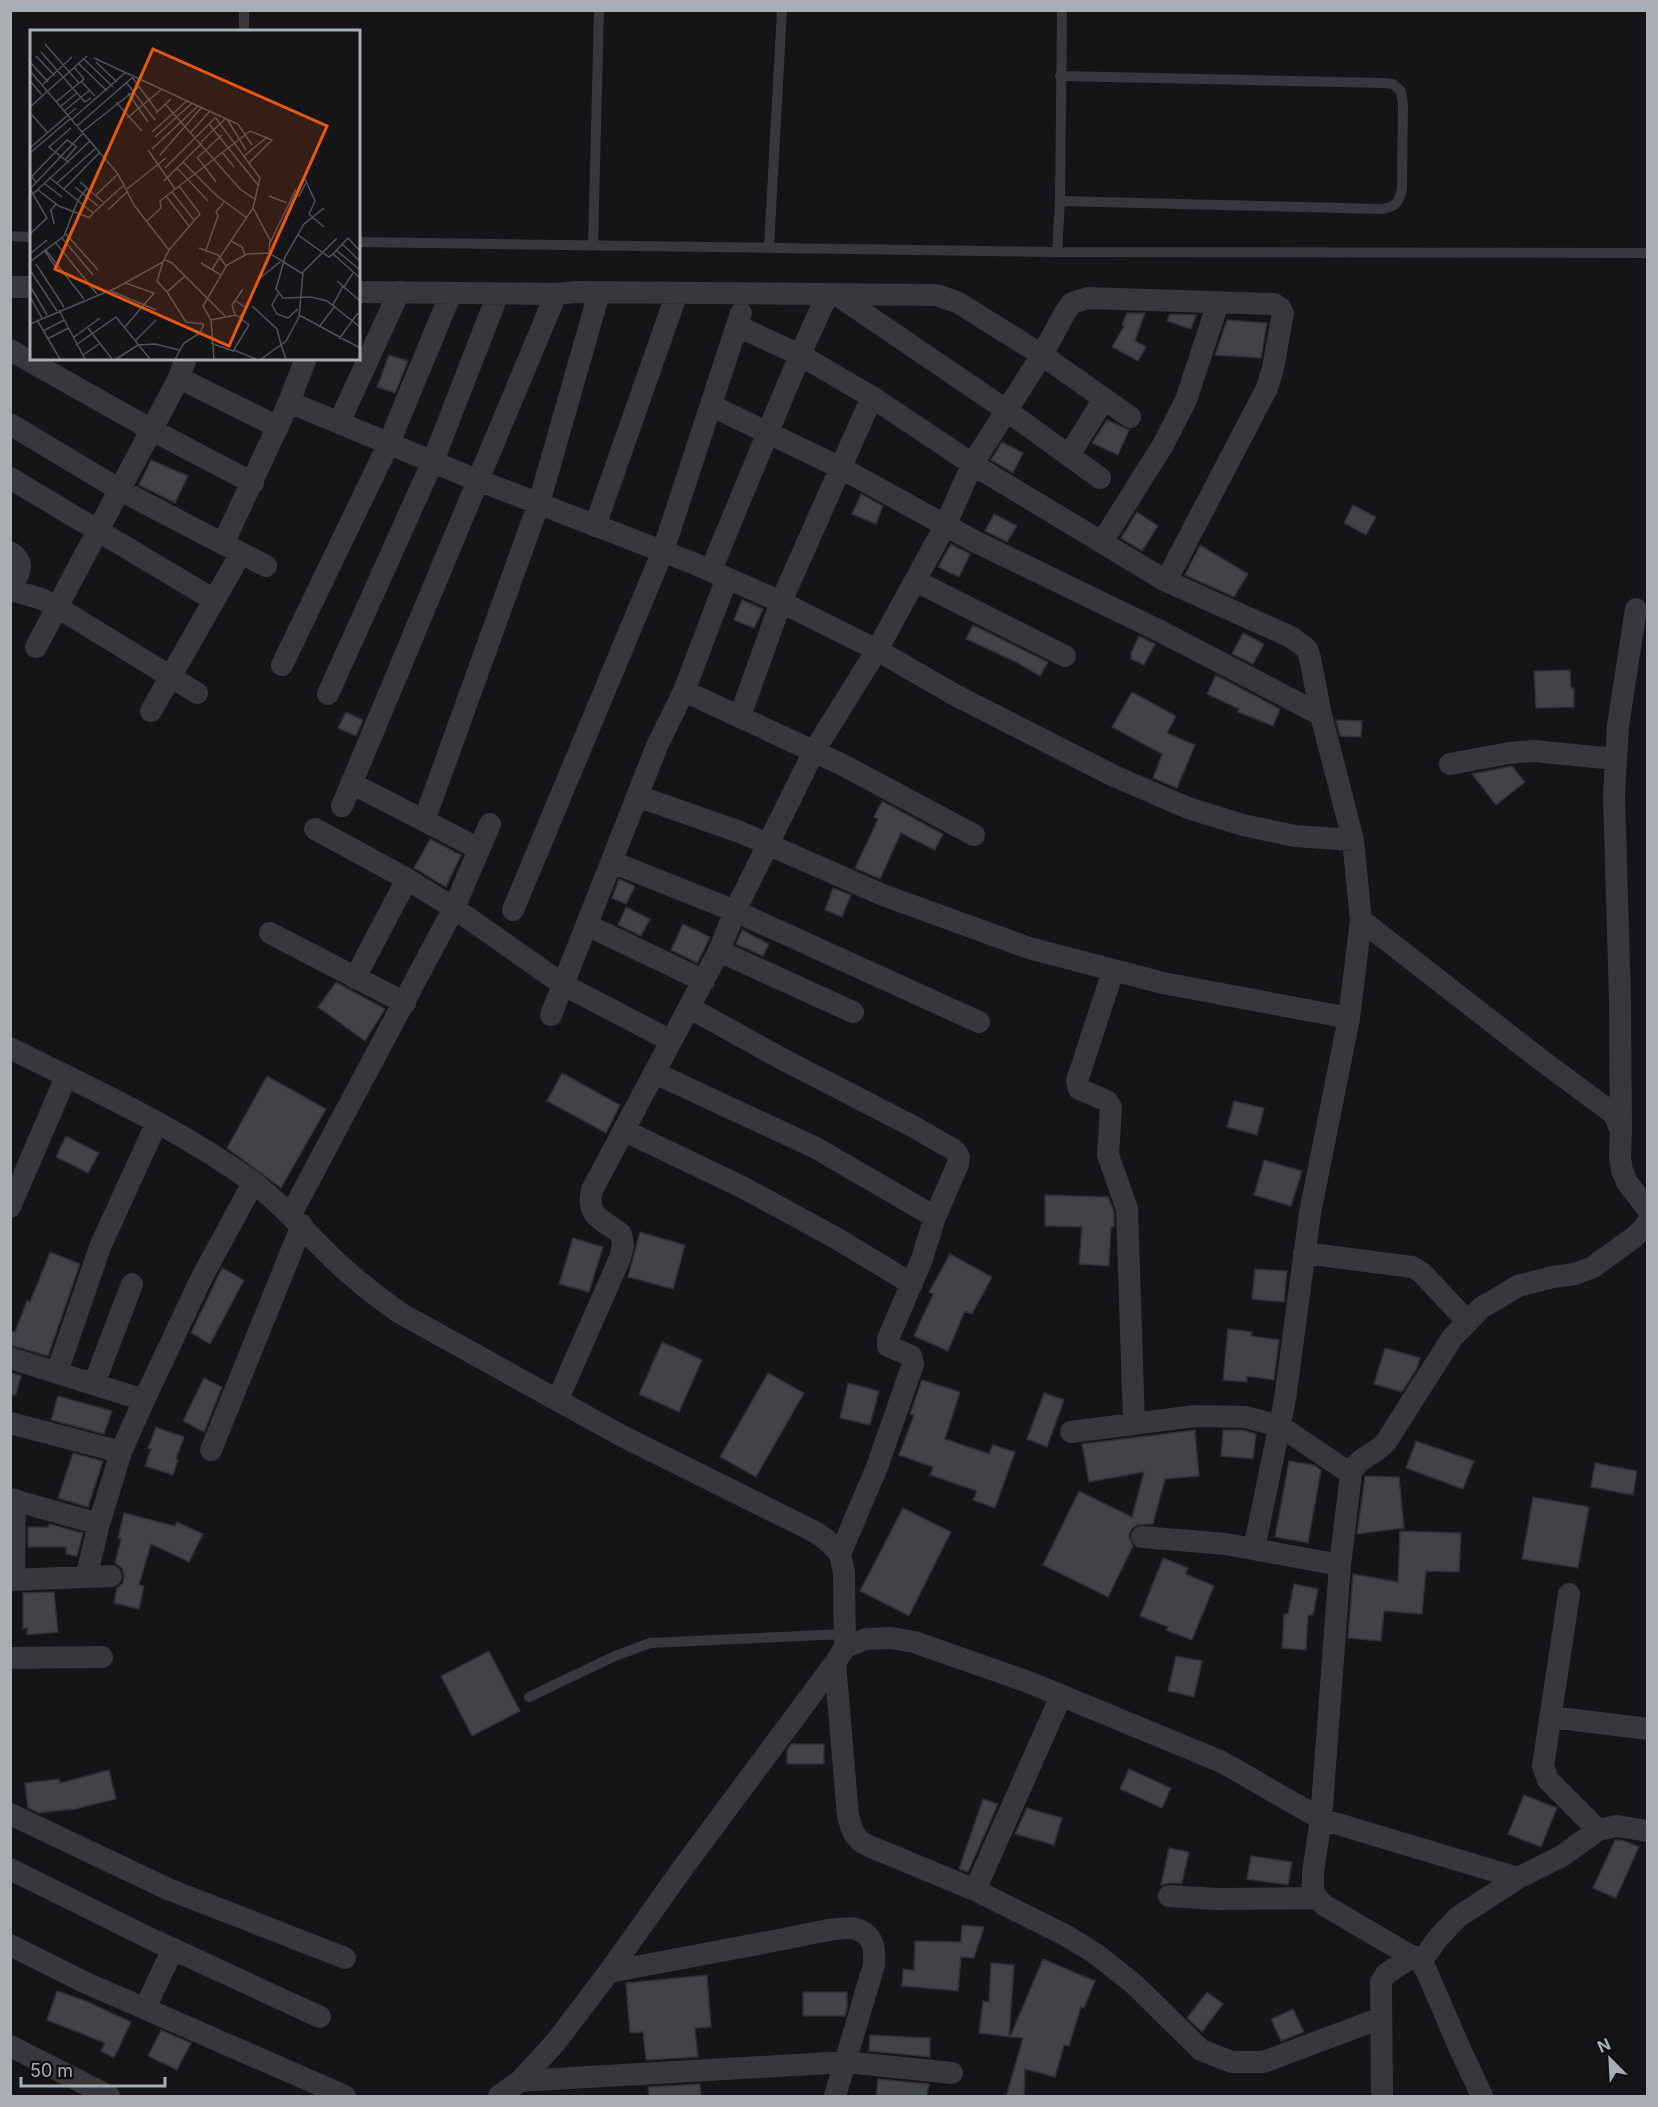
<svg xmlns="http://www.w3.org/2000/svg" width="1658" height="2107" font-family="Inter,sans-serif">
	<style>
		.building { fill: #424347; stroke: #2f2f33; stroke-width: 1.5 }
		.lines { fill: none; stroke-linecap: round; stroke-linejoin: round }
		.service { stroke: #37373c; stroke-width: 10 }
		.minor { stroke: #37373c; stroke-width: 22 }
		.inset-road { fill: none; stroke: #505257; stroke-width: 1.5 }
		.view { fill: #e8590c; fill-opacity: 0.15; stroke: #e8590c; stroke-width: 3 }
		.inset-edge { fill: none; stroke: #a8adb6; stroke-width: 3 }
	</style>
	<rect width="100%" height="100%" fill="#151517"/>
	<!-- building -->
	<path class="building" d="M 1127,313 L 1145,313 L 1135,341 L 1146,347 L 1138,361 L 1112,347 L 1124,326 L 1122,325 Z
		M 1170,314 L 1196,315 L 1191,329 L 1167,321 Z
		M 1227,320 L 1267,323 L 1261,358 L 1215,355 Z
		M 389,355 L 408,361 L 395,393 L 377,387 Z
		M 1107,420 L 1129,430 L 1118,455 L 1092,443 Z
		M 1002,442 L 1023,453 L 1013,473 L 991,460 Z
		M 151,460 L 188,476 L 175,503 L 139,485 Z
		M 861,494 L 883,506 L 876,524 L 852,514 Z
		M 1353,505 L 1376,517 L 1366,535 L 1344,523 Z
		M 1137,512 L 1158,526 L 1142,551 L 1121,538 Z
		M 994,514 L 1017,526 L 1007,542 L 985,531 Z
		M 951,544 L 970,554 L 959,577 L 938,567 Z
		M 1200,545 L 1248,574 L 1234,597 L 1185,575 Z
		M 742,600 L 763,609 L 754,628 L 734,620 Z
		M 973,625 L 1048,662 L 1040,676 L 1016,662 L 966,639 Z
		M 1243,633 L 1264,644 L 1253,664 L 1232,654 Z
		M 1139,636 L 1155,644 L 1144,665 L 1131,659 L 1131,653 Z
		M 1570,670 L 1571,688 L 1574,688 L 1574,707 L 1536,708 L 1534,671 Z
		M 1216,675 L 1280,709 L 1273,726 L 1238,712 L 1239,709 L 1207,694 Z
		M 1132,692 L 1176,716 L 1167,733 L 1195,745 L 1177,788 L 1153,778 L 1162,754 L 1112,727 Z
		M 346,712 L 363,720 L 356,736 L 338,728 Z
		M 1336,720 L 1362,721 L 1361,737 L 1340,736 Z
		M 1512,766 L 1525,782 L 1496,805 L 1472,774 Z
		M 882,801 L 943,834 L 935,850 L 901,833 L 880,879 L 855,868 L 878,819 L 874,817 Z
		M 430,839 L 461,855 L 446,887 L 414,868 Z
		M 619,879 L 635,886 L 626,904 L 612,898 Z
		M 833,888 L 851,895 L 842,917 L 825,910 Z
		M 626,907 L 650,919 L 641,936 L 618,925 Z
		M 683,924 L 710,937 L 697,963 L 671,950 Z
		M 742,930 L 769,944 L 763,956 L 736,944 Z
		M 336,982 L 385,1009 L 365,1041 L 318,1007 Z
		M 562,1073 L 620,1105 L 606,1133 L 547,1101 Z
		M 267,1076 L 326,1109 L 281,1188 L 227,1148 Z
		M 1234,1101 L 1264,1108 L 1257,1135 L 1227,1127 Z
		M 66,1136 L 99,1153 L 88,1173 L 56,1157 Z
		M 1264,1160 L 1302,1171 L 1291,1206 L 1254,1195 Z
		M 1045,1195 L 1108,1197 L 1114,1212 L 1114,1227 L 1111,1227 L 1109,1266 L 1079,1264 L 1082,1227 L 1045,1226 Z
		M 640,1232 L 685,1245 L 673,1289 L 628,1277 Z
		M 573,1238 L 603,1247 L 589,1292 L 559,1284 Z
		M 50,1252 L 80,1264 L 48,1356 L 10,1345 L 10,1331 L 15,1332 L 27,1301 L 30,1302 Z
		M 950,1254 L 992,1277 L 972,1314 L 965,1311 L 948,1351 L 914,1336 L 933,1294 L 929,1292 Z
		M 222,1268 L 244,1280 L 210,1344 L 191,1333 Z
		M 1255,1269 L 1287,1271 L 1284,1302 L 1252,1299 Z
		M 1228,1329 L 1252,1332 L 1251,1336 L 1279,1340 L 1274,1380 L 1247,1376 L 1247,1382 L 1223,1380 Z
		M 662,1342 L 702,1360 L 679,1412 L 639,1394 Z
		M 1385,1348 L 1420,1358 L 1417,1368 L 1402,1392 L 1374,1384 Z
		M 10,1372 L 21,1376 L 16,1395 L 10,1395 Z
		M 768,1373 L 804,1393 L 756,1477 L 720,1457 Z
		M 204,1378 L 222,1387 L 204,1432 L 183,1421 Z
		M 922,1380 L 960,1392 L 945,1439 L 989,1454 L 993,1445 L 1015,1452 L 995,1508 L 973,1500 L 977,1491 L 930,1475 L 933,1467 L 899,1455 L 914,1415 L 910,1414 Z
		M 848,1383 L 879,1391 L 870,1425 L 840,1418 Z
		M 1044,1393 L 1064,1400 L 1047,1447 L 1027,1439 Z
		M 58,1396 L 112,1411 L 104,1434 L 51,1420 Z
		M 156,1427 L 184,1437 L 176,1459 L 178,1460 L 173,1475 L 145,1466 L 151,1449 L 148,1448 Z
		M 1195,1430 L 1199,1476 L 1165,1479 L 1153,1524 L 1137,1525 L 1131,1530 L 1129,1536 L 1133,1546 L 1108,1597 L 1043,1565 L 1079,1491 L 1132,1517 L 1144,1472 L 1089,1482 L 1082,1444 Z
		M 1223,1430 L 1243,1430 L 1256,1434 L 1253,1459 L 1221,1456 Z
		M 1416,1441 L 1474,1461 L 1463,1489 L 1406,1468 Z
		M 73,1453 L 103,1461 L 88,1507 L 58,1498 Z
		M 1289,1461 L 1314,1465 L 1321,1470 L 1308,1543 L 1275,1537 Z
		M 1595,1463 L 1637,1471 L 1633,1495 L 1591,1487 Z
		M 1365,1476 L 1399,1477 L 1404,1528 L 1357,1534 Z
		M 1533,1497 L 1589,1507 L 1578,1568 L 1522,1559 Z
		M 903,1508 L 951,1532 L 909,1616 L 860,1591 Z
		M 124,1513 L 175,1526 L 177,1522 L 203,1534 L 189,1562 L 151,1544 L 139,1585 L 144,1586 L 139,1609 L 114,1603 L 117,1588 L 123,1583 L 124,1576 L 122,1568 L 115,1563 L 121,1539 L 118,1538 Z
		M 49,1524 L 83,1533 L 77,1556 L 66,1554 L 66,1547 L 28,1547 L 28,1527 L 48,1527 Z
		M 1400,1531 L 1461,1533 L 1459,1572 L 1426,1571 L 1422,1614 L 1384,1611 L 1381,1641 L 1348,1638 L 1353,1574 L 1398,1582 Z
		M 1163,1558 L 1188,1568 L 1186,1574 L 1214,1586 L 1192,1640 L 1166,1630 L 1168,1627 L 1140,1616 Z
		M 1294,1584 L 1318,1589 L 1313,1615 L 1308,1615 L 1306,1650 L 1282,1648 L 1284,1614 L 1288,1614 Z
		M 54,1592 L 58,1632 L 27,1635 L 27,1628 L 23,1629 L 23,1593 Z
		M 489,1651 L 520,1711 L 472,1736 L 441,1676 Z
		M 1176,1656 L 1202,1661 L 1194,1697 L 1168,1691 Z
		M 791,1744 L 824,1744 L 824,1764 L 787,1764 L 787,1751 Z
		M 1129,1769 L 1171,1788 L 1162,1808 L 1120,1789 Z
		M 109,1770 L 116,1799 L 71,1810 L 71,1809 L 39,1813 L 28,1808 L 25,1783 L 59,1779 L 60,1783 Z
		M 1524,1795 L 1557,1808 L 1541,1847 L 1508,1834 Z
		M 983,1799 L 998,1804 L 968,1872 L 959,1869 Z
		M 1027,1808 L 1062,1818 L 1054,1845 L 1015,1834 Z
		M 1615,1840 L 1625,1841 L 1639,1847 L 1616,1898 L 1593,1888 Z
		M 1169,1848 L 1189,1852 L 1182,1883 L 1169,1883 L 1161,1885 Z
		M 1251,1856 L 1292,1862 L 1288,1885 L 1247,1879 Z
		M 962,1925 L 984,1927 L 974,1958 L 961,1957 L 958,1991 L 902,1986 L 903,1969 L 914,1970 L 915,1941 L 961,1942 Z
		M 1043,1959 L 1095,1981 L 1084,2008 L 1081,2007 L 1069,2046 L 1064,2045 L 1055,2077 L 1025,2069 L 1024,2097 L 1006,2097 L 1023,2038 L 1010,2037 Z
		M 991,1963 L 1014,1965 L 1009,2037 L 979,2033 L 983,2001 L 989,2002 Z
		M 707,1975 L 711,2027 L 695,2028 L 698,2057 L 646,2060 L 643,2032 L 630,2033 L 626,1983 Z
		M 57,1991 L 86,2001 L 131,2022 L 114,2058 L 101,2051 L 105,2043 L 47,2020 Z
		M 803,1992 L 847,1992 L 847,2008 L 845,2016 L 803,2016 Z
		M 1207,1992 L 1223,2004 L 1202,2032 L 1187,2018 Z
		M 1293,2009 L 1304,2032 L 1281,2041 L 1271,2019 Z
		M 161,2030 L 191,2043 L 177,2070 L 148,2056 Z
		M 870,2035 L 930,2038 L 930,2057 L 869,2051 Z
		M 878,2079 L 929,2084 L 927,2097 L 876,2097 Z
		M 700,2084 L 701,2097 L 649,2097 L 648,2087 Z"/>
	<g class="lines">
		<!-- service -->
		<path class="service" d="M 244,32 L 244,10
			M 1060,201 L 1382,209 C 1396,207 1399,202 1402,189 L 1403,104 L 1401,91 L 1393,84 L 1384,83 L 1060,76
			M 10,236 L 32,237
			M 358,242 L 1057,252 L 1648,253
			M 593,245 L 599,10
			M 769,247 L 782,10
			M 1057,252 L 1060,201 L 1062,10
			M 529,1697 L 615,1656 L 650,1643 L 845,1634"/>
		<!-- minor -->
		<path class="minor" d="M 10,287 L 32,287
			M 358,292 L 556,294
			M 837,295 L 1006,410 L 1100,478
			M 737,326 L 800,355 L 872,397 L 977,467 L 1166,581 L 1291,637 L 1307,649 L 1310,658 L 1321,715 L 1353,840 L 1361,920 L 1349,1018 L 1310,1213 L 1285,1399 L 1254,1549
			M 10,350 L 152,430 L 253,483
			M 179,378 L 278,427
			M 289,402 L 467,476 L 693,563 L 781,602 L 877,650 L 955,695 L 1114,776 L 1188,808 L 1243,825 L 1295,836 L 1353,840
			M 712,406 L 841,468 L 974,541 L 1162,632 L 1321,715
			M 339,423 L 399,292
			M 10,424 L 120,490 L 266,566
			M 1069,455 L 1104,399
			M 10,478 L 214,600
			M 595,526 L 677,293
			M 1102,542 L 1163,445 L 1186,400 L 1218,303
			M 223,544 L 289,402 L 306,358
			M 10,552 C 27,563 19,575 10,588
			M 711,570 L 800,355 L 827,295
			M 916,581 L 1065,656
			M 10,590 L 42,599 L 57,607 L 197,693
			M 36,647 L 179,378 L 186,358
			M 282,665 L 389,443 L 451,293
			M 684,691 L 841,764 L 974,835
			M 328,694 L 433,461 L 498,294
			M 151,711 L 241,553
			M 740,716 L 781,602 L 872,397
			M 1450,764 L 1509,753 L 1533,751 L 1615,759
			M 351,783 L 479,849
			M 637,796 L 740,832 L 883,895 L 1029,948 L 1163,983 L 1349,1018
			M 342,806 L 556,294 L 576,292 L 936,295 L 957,302 L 1042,355 L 1130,417
			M 424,821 L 539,503 L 599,293
			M 315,829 L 407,879 L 454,908 L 562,984 L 671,1041
			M 612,862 L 735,911 L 979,1022
			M 513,910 L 663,551 L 741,313
			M 1361,920 L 1541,1060 L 1614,1114 L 1621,1131 L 1620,1158 L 1622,1170 L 1627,1182 L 1648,1210
			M 587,925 L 704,981
			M 270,933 L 405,1003
			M 719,951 L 853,1012
			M 1113,971 L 1077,1081 L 1079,1089 L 1107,1101 L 1111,1107 L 1108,1155 L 1127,1209 L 1134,1423
			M 355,978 L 407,879
			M 690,1008 L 786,1061 L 916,1128 L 954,1150 L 959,1157 L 958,1164 L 935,1217 L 922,1259 L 888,1339 L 888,1346 L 911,1356 L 913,1364 L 877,1467 L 840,1554
			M 551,1015 L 657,746 L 684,691 L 727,578
			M 10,1048 C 93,1090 179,1128 254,1183 C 287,1208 312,1240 343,1268 C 361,1284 380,1299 400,1313 L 622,1436 L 813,1531 L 827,1540 L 840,1554 L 844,1572 L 845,1647 L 835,1663 L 685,1865 L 609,1972 L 555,2043 L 520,2081 L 499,2096
			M 655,1073 L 816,1148 L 935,1217
			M 625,1131 L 742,1187 L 836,1238 L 912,1284
			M 1621,1131 L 1620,1000 L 1614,795 L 1618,726 L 1636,609
			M 10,1207 L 66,1077
			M 291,1214 L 454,908 L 490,824
			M 1304,1253 L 1412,1267 L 1421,1272 L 1467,1321
			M 10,1358 L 144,1400
			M 57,1372 L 100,1247 L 157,1122
			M 94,1384 L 132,1284
			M 558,1399 L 620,1258 L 623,1245 L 621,1234 C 604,1220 585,1217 592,1190 L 719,951 L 735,911 L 814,751 L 877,650 L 945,526 L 973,463 L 1042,355 L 1066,311 L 1072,303 L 1088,298 L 1274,304 L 1280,308 L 1283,313 L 1273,368 L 1267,388 L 1166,581
			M 10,1423 L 121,1452
			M 1071,1432 L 1195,1416 L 1245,1417 L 1280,1426 L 1351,1474
			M 211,1450 L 302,1225
			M 10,1499 L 99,1524 L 86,1577
			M 99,1524 L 121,1452 L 144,1400 L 201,1279 L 253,1183
			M 1142,1537 L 1226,1544 L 1340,1565
			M 10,1580 L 111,1576
			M 14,1580 L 15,1500
			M 1569,1594 L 1543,1766 L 1548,1780 L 1598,1830
			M 845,1647 L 866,1639 L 891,1638 L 914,1642 L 1031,1683 L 1222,1762 L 1321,1819 L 1518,1878
			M 10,1658 L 102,1657
			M 835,1663 L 848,1816 C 852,1831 854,1839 869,1846 L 975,1890
			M 1061,1696 L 975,1890 L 1067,1936 L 1096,1954 L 1135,1985 L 1201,2050 L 1232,2062 L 1263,2062 L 1381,2018
			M 1551,1717 L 1648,1729
			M 10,1814 L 168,1889 L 345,1958
			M 10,1869 L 151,1939 L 320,2017
			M 1169,1896 L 1216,1899 L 1317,1898
			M 10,1945 L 84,1982 L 345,2096
			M 1421,1962 L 1438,1938 L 1458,1917 L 1518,1878 L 1562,1856 L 1598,1830 L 1617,1826 L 1648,1831
			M 609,1972 C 668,1961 726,1950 784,1939 C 799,1936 844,1925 856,1929 C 874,1935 875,1948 874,1965 L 835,2096
			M 145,2008 L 173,1949
			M 10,2046 L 109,2096
			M 520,2081 L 846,2062 L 952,2073
			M 1382,2096 L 1381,1982 L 1386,1974 L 1413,1956
			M 1482,2096 L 1460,2049 L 1426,1970 L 1421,1962 L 1324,1905 L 1317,1898 L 1313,1890 L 1313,1872 L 1321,1819 L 1340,1565 L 1351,1474 C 1357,1457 1375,1455 1386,1442 L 1452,1338 L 1481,1308 L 1518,1286 L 1553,1277 L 1575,1274 L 1593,1267 L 1633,1238 L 1643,1229 L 1648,1222"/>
	</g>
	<!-- overview -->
	<g transform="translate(30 30)">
		<rect width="330" height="330" fill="#151517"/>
		<path class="inset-road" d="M 15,14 L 49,53M 11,22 L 55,72 L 61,68M 6,26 L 25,46M 64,28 L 168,76M 54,29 L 83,57M 0,32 L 18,52M 66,32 L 87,52M 48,33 L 77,61M 0,41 L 88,144 L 104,175 L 139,220 L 133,232 L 86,258 L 0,294M 102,47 L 127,81M 0,51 L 12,65M 51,51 L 65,66M 96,52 L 125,90M 12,55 L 42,27M 98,63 L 118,92M 26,72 L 54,49 L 44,37M 86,72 L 112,101M 135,74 L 210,159 L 226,170M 0,77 L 57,26M 30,77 L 47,63M 34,81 L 60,60M 126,83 L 141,69M 2,85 L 17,102M 97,88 L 132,59M 197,89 L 216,120M 41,90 L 96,42M 179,94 L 228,155M 47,96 L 104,46M 52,102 L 109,57M 122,102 L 157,71M 161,102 L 180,81M 125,107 L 162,73M 171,112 L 196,88M 0,118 L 46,78M 122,119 L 168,76 L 208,94 L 222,115M 118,120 L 145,159M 192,122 L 204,137M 0,123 L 40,89M 130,125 L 172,77M 167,127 L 186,152M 213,127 L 237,107M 167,128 L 192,105M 35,130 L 47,116M 153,132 L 187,166 L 217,188M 39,133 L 19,117 L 41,98M 135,138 L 186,87M 147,138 L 178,171M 19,147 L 63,183 L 59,188M 275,149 L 285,171 L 279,184 L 294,197M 134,151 L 172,113M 50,152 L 73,172M 6,153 L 2,146 L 37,110 L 47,117M 27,153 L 66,118M 15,154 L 32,167M 45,157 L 68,176M 34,159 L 70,122M 97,159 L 136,128M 8,160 L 29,176 L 60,188M 142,162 L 164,190M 3,164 L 60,111M 263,164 L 269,166 L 277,151M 66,165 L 88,144M 136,166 L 159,196M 239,166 L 257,173M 294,178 L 274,194 L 255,227 L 246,259 L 253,268 L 281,267 L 297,271 L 330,297M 78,180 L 98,161M 63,183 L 95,154M 117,191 L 131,178 L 130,171 L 220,101 L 242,110 L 218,134M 24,194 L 21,180 L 26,174M 0,204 L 17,188 L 0,159 L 53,103M 36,204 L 68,240M 268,205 L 299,227 L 303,224 L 330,248M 32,208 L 63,245M 201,211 L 212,217 L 215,225M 25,212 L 67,264M 240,213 L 266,159M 312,214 L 330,231M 169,218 L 188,225 L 196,236M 15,219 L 54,269M 14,220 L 27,239M 139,220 L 170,184 L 149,156M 176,220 L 188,186 L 186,182 L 194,172M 306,220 L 330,240M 239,223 L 273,244M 0,224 L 17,210M 303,224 L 318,208 L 330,221M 135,230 L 142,233 L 195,286M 0,232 L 34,206 L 48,170 L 57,158M 133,232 L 127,251 L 137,262M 171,233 L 191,245M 6,234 L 34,277M 182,239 L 223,178 L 230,148 L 185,87M 0,240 L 27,281M 155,246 L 137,262 L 156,292 L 174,294M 307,251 L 314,257 L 323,243M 0,256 L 17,285M 314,257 L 330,271M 81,261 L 126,280M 221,264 L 230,248 L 250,232M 248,264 L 242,275 L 247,284 L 258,288 L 268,279M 0,267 L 12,288M 206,271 L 216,278 L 210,287M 303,275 L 313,256M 222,276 L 247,299 L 251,315 L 256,311 L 269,287 L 273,242 L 307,208M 29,280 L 55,329M 205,285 L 202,275 L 213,259M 269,285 L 330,318M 7,290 L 30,329M 181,290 L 206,285 L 219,295 L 203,321 L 181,313M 289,297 L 305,276M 58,298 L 82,329M 94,298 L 124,263 L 95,253M 13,301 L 34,290M 44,307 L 70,288M 17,309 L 39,298M 309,309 L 328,283M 105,311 L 126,290M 46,315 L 86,287 L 120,329M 204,320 L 226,329M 53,325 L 69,314M 86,329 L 108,315 L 125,314 L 149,320M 145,329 L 154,313 L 170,303 L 174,294M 184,329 L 181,290 L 173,276 L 197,235 L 217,224 L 239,223 L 240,210 L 223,178M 231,329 L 251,315 L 256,329"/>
		<path class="view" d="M 123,19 L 297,96 L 199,316 L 25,239 Z"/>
		<rect width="330" height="330" class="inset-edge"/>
	</g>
	<!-- border -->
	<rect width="1658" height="2107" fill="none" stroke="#a8adb6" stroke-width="24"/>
	<!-- north arrow -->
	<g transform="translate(1610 2059) rotate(336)" stroke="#101012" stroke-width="4.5" paint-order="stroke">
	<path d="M0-4.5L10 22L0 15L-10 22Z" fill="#a8adb6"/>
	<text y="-9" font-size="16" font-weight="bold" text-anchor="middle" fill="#a8adb6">N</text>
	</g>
	<!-- scale -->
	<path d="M21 2077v9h144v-9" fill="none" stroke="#a8adb6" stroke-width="3"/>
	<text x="30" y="2077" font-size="18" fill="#a8adb6" stroke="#101012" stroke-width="4.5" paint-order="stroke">50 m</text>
</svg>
